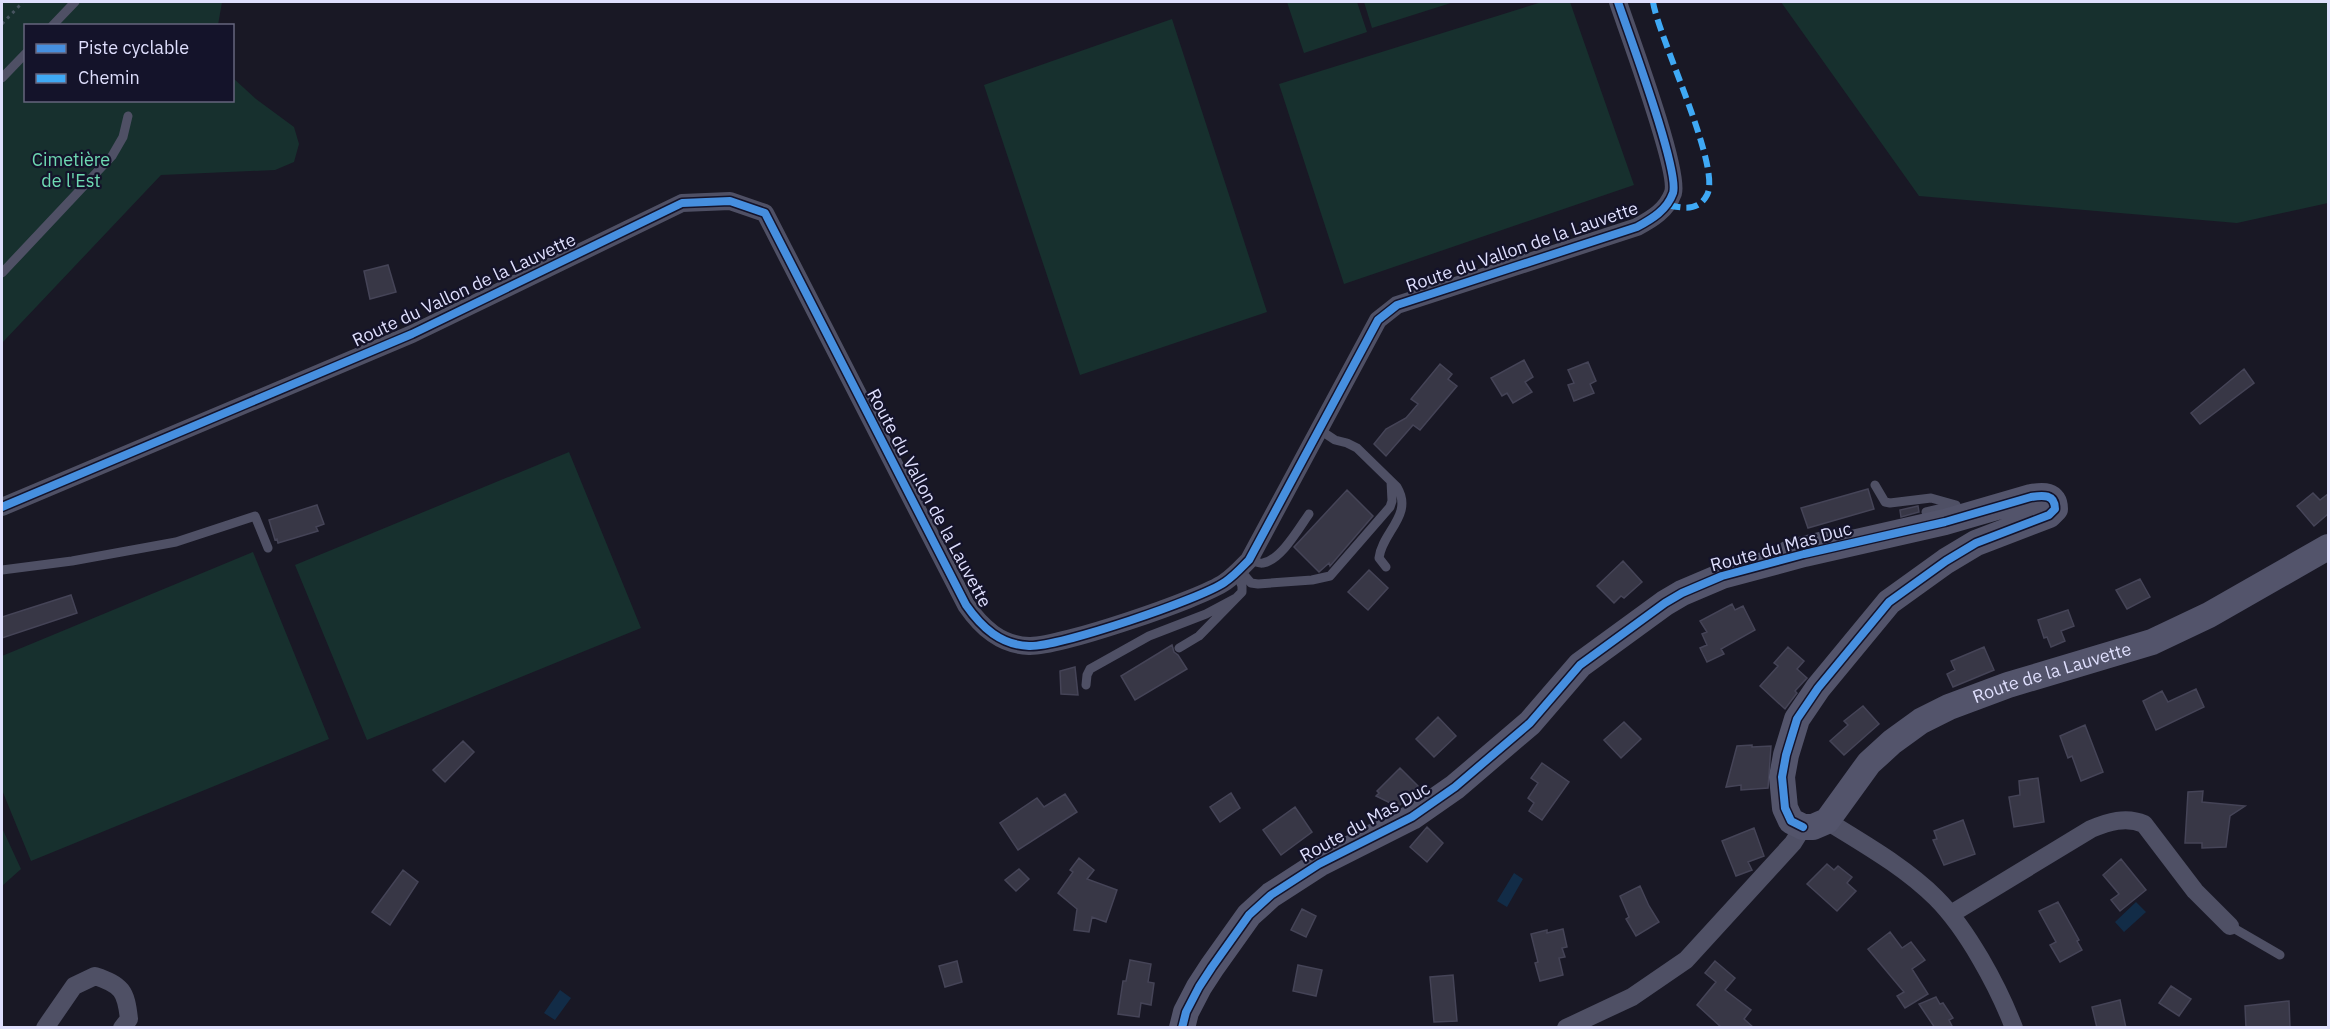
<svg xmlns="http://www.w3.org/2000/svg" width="2330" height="1029" font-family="'IBM Plex Sans',sans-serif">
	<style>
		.green { fill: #17302e }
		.water { fill: #122c47 }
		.building { fill: #383746; stroke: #454457; stroke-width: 1.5 }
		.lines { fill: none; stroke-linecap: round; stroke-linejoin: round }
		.path { stroke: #475460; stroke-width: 3; stroke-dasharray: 3 4.5; stroke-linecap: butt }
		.lane { stroke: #4f5065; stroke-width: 9 }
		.street { stroke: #4f5065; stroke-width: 18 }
		.secondary { stroke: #53546b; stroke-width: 26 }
		.quiet { stroke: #3fa9f5; stroke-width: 6; stroke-dasharray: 12 6; stroke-linecap: butt }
		.cycleway-casing { stroke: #14132a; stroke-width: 11 }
		.cycleway { stroke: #468fdf; stroke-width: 8 }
		.labels { text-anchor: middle; stroke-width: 4.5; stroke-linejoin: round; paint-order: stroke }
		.park-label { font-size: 18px; fill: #6ed9b2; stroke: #14132a }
		.street-label { font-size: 18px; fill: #dfdffd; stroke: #14132a }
	</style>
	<rect width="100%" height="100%" fill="#191825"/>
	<!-- green -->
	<path class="green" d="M 2,2 L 222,2 L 218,25 L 26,26 L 26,100 L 232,100 L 233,78 L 256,99 L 294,127 L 299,144 L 294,162 L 275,170 L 161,175 L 2,343 Z
		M 1287,2 L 1357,2 L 1367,32 L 1304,53 Z
		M 1364,2 L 1454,2 L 1372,28 Z
		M 1542,2 L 1570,2 L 1634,185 L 1344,284 L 1279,84 Z
		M 1781,2 L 2328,2 L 2328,203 L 2237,223 L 1919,196 Z
		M 1172,19 L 1267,312 L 1080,375 L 984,85 Z
		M 569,452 L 641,628 L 367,740 L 295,565 Z
		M 253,552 L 329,739 L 31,861 L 2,790 L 2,656 Z
		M 2,828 L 21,869 L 2,886 Z"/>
	<!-- water -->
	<path class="water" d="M 1514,873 L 1523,879 L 1507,907 L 1497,901 Z
		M 2136,902 L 2146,912 L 2124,932 L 2115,922 Z
		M 560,990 L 571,998 L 555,1020 L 544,1013 Z"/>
	<!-- building -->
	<path class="building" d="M 388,265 L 396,292 L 370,299 L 364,271 Z
		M 1524,360 L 1533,377 L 1525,382 L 1532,392 L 1513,403 L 1507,393 L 1502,396 L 1491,378 Z
		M 1588,362 L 1596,381 L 1590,384 L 1594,393 L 1574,401 L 1568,385 L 1574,383 L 1568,370 Z
		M 1440,364 L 1452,374 L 1448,379 L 1457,386 L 1420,430 L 1413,425 L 1386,456 L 1374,444 L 1386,429 L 1406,418 L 1418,404 L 1411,399 Z
		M 2244,369 L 2254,383 L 2200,424 L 2191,413 Z
		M 1868,489 L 1874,509 L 1808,528 L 1801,508 Z
		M 1347,490 L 1373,516 L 1330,566 L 1329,563 L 1319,572 L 1294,547 Z
		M 2313,493 L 2320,500 L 2328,494 L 2328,514 L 2314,526 L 2297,506 Z
		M 317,505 L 324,524 L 316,527 L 318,531 L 278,543 L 277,539 L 275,540 L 269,520 Z
		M 1918,506 L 1919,512 L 1901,517 L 1900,510 Z
		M 1623,561 L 1642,582 L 1624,598 L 1621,596 L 1614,603 L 1597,586 Z
		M 1369,570 L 1388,588 L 1368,610 L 1348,592 Z
		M 2140,579 L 2150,597 L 2127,609 L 2116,590 Z
		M 71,595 L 77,613 L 2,638 L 2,617 Z
		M 1732,604 L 1735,610 L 1743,606 L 1755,630 L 1721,649 L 1724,654 L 1707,662 L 1700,648 L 1707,645 L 1702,634 L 1707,632 L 1700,621 Z
		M 2068,610 L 2074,626 L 2061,631 L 2065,641 L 2051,647 L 2047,637 L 2044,638 L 2038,620 Z
		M 1172,645 L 1174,652 L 1178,655 L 1187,669 L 1135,700 L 1121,676 Z
		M 1788,647 L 1804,661 L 1797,669 L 1807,678 L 1795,691 L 1797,693 L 1785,709 L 1760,686 L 1778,666 L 1774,663 Z
		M 1984,647 L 1994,670 L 1953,687 L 1947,674 L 1955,670 L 1951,661 Z
		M 1075,667 L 1078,695 L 1061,694 L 1060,671 Z
		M 2196,689 L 2204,707 L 2156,730 L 2143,701 L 2162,691 L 2168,702 Z
		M 1863,706 L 1879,724 L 1844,755 L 1830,741 L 1848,725 L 1844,721 Z
		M 1438,717 L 1456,736 L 1434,757 L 1416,739 Z
		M 1624,722 L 1641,739 L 1621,758 L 1604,740 Z
		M 2085,725 L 2103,772 L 2081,781 L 2072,756 L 2068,758 L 2060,736 Z
		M 463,741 L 474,752 L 445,782 L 433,770 Z
		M 1752,745 L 1752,747 L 1771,746 L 1768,788 L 1741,790 L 1741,785 L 1726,787 L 1737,746 Z
		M 1542,763 L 1569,782 L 1542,820 L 1529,811 L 1534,803 L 1528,798 L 1538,783 L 1531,778 Z
		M 1400,768 L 1418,786 L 1399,806 L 1395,802 L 1392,804 L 1376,796 L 1379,793 L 1377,791 Z
		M 2038,778 L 2044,822 L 2014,827 L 2009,797 L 2020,795 L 2019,781 Z
		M 2203,791 L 2202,802 L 2245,806 L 2230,816 L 2226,847 L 2202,848 L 2202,843 L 2185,843 L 2188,792 Z
		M 1231,793 L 1240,808 L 1220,822 L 1210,807 Z
		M 1065,794 L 1077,812 L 1018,850 L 1000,823 L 1037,798 L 1044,807 Z
		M 1295,807 L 1312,832 L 1281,855 L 1263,830 Z
		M 1963,820 L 1975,854 L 1944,865 L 1933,840 L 1937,839 L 1934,831 Z
		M 1427,827 L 1443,843 L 1427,862 L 1410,847 Z
		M 1754,828 L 1764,856 L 1748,862 L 1752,870 L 1736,876 L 1722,841 Z
		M 1079,858 L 1094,870 L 1087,879 L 1117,890 L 1106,922 L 1092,917 L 1089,932 L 1074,930 L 1077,909 L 1058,893 L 1073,872 L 1070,870 Z
		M 2121,859 L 2146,890 L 2120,911 L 2111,900 L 2119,894 L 2103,875 Z
		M 1827,864 L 1834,870 L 1838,866 L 1852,877 L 1847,883 L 1856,891 L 1837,911 L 1807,884 Z
		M 1019,869 L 1029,879 L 1016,891 L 1005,880 Z
		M 403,870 L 418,882 L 390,925 L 372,912 Z
		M 1640,886 L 1649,906 L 1659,922 L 1636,936 L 1626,919 L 1629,917 L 1620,896 Z
		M 2058,902 L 2079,940 L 2077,941 L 2082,950 L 2060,962 L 2050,945 L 2056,942 L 2039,911 Z
		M 1302,909 L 1316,916 L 1306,937 L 1291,930 Z
		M 1563,929 L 1567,947 L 1562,948 L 1565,957 L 1559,958 L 1563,975 L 1540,981 L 1535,963 L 1538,962 L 1531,934 L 1547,930 L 1547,933 Z
		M 1890,932 L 1902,948 L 1911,942 L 1925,960 L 1912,969 L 1928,994 L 1905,1008 L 1897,996 L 1904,992 L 1868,949 Z
		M 1130,960 L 1151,964 L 1148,982 L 1154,983 L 1151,1005 L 1141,1003 L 1139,1017 L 1118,1014 L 1123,981 L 1126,981 Z
		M 957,961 L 962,982 L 945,987 L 939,966 Z
		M 1715,961 L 1735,978 L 1725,990 L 1751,1010 L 1744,1019 L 1754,1028 L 1722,1028 L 1697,1005 L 1716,982 L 1705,973 Z
		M 1298,965 L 1322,970 L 1316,996 L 1293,991 Z
		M 1453,975 L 1457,1021 L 1434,1022 L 1430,977 Z
		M 2171,986 L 2191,999 L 2179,1016 L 2159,1003 Z
		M 1936,997 L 1940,1004 L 1943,1003 L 1953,1018 L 1949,1020 L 1953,1028 L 1935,1028 L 1919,1004 Z
		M 2120,1000 L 2126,1028 L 2097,1028 L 2092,1007 Z
		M 2289,1001 L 2290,1028 L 2246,1028 L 2245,1006 Z"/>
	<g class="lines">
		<!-- path -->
		<path class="path" d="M 2,24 L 23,2"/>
		<!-- lane -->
		<path class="lane" d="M 52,26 L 75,2
			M 2,78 L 26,53
			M 2,273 L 112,156 L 123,137 L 128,116
			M 1320,430 L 1335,440 L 1347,443 L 1357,448 L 1397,487 C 1414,515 1382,532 1379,558 L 1386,567
			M 1875,485 L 1885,502 L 1890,503 L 1931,498 L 1956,505
			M 1926,512 L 1956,505
			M 1776,551 L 1788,544 L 1837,532
			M 1249,560 C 1254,561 1259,564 1263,563 C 1281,560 1299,528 1309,514
			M 1239,569 L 1251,583 L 1258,584 L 1312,580 L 1330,576 L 1390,507 L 1392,501 L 1391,481
			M 2,570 L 72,561 L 176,542 L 255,516 L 268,548
			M 1179,648 L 1199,636 L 1242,592 L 1242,586 L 1236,572
			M 1086,685 L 1087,675 L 1090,669 L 1149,636 L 1206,614 L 1236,598
			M 2230,926 L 2280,955"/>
		<!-- street -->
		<path class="street" d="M 2,507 L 412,334 L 682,203 L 730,201 L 765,213 L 966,605 C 982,628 1001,645 1029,646 C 1059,647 1201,599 1225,582 C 1234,576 1242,567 1249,560 L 1378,320 L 1397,305 L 1637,227 C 1652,219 1667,210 1673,193 C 1680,171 1628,32 1618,2
			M 1827,821 C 1864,844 1905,867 1936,898 C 1967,929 1998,986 2014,1028
			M 1951,914 L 2091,829 C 2108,822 2126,816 2144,824 L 2195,891 L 2230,926
			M 45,1028 L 74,986 L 95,976 C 122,985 126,991 129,1019 L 122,1028
			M 1566,1028 L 1632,997 L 1686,960 L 1793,843 L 1803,827"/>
		<!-- secondary -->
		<path class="secondary" id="s1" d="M 1182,1028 L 1186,1012 L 1199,987 L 1212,967 L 1249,915 L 1271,895 L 1319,864 L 1412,817 L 1455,787 L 1530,723 L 1580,665 L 1665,603 L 1682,593 L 1722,576 L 1804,554 L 1945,522 L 2031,497 C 2043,495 2055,494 2055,509 L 2049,515 L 1976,543 L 1946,561 L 1889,602 L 1818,688 L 1797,719 L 1786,755 L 1782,777 L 1785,808 L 1791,821 L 1803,827 L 1813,827 L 1827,821 L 1869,763 L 1892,742 L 1921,721 L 1949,707 L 2008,685 L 2152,642 L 2209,615 L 2328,547"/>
		<!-- quiet -->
		<path class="quiet" d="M 1653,2 C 1659,39 1722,168 1707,195 C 1698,212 1683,208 1667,205"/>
		<!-- cycleway casing -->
		<g class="cycleway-casing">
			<path id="cycleway" d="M 2,507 L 412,334 L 682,203 L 730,201 L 765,213 L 966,605 C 982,628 1001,645 1029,646 C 1059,647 1201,599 1225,582 C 1234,576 1242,567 1249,560 L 1378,320 L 1397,305 L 1637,227 C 1652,219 1667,210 1673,193 C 1680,171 1628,32 1618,2
				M 1182,1028 L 1186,1012 L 1199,987 L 1212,967 L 1249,915 L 1271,895 L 1319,864 L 1412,817 L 1455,787 L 1530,723 L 1580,665 L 1665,603 L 1682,593 L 1722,576 L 1804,554 L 1945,522 L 2031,497 C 2043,495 2055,494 2055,509 L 2049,515 L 1976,543 L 1946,561 L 1889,602 L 1818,688 L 1797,719 L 1786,755 L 1782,777 L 1785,808 L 1791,821 L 1803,827"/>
		</g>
		<!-- cycleway -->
		<use href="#cycleway" class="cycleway"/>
	</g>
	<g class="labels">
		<!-- park labels -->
		<g class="park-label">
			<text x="71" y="166">Cimetière<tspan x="71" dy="21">de l'Est</tspan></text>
		</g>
		<!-- street labels -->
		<g class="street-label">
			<text transform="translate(1522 247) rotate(-19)" y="6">Route du Vallon de la Lauvette</text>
			<text transform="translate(464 290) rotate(-25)" y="6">Route du Vallon de la Lauvette</text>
			<text transform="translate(929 498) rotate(62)" y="6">Route du Vallon de la Lauvette</text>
			<text transform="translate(1781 547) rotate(-15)" y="6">Route du Mas Duc</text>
			<text dy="6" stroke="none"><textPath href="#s1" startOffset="1834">Route de la Lauvette</textPath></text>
			<text transform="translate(1365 822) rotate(-29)" y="6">Route du Mas Duc</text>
		</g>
	</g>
	<!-- border -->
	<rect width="2330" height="1029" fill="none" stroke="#dfdffd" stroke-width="6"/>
	<!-- legend -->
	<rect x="24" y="24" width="210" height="78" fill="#14132a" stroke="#65657e" stroke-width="1.5"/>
	<rect x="36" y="44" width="30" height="9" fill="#468fdf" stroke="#65657e" stroke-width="1.5"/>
	<text x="78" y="54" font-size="18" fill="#dfdffd">Piste cyclable</text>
	<rect x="36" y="74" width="30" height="9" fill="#3fa9f5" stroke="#65657e" stroke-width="1.5"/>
	<text x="78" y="84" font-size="18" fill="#dfdffd">Chemin</text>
</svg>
